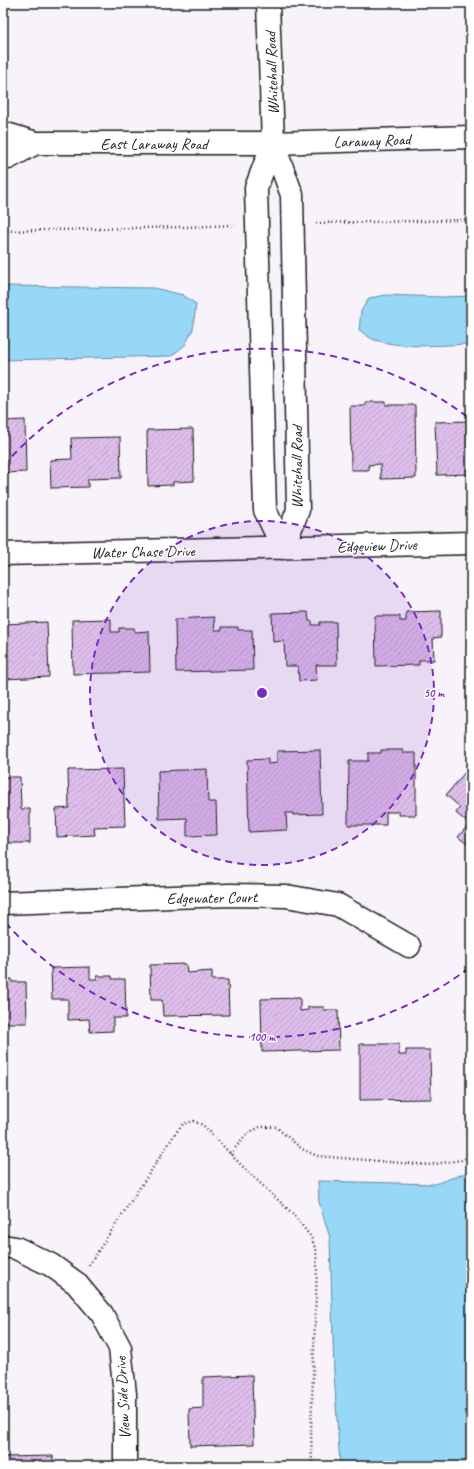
<svg xmlns="http://www.w3.org/2000/svg" width="474" height="1469" font-family="Caveat,sans-serif">
	<style>
		.water { fill: #97d7f8; stroke: #668ca0 }
		.building { fill: url(#building-hatch); stroke: #1c1c1c }
		.lines { fill: none; stroke-linecap: round; stroke-linejoin: round }
		.street-casing { stroke: #1c1c1c; stroke-width: 25 }
		.secondary-casing { stroke: #1c1c1c; stroke-width: 25 }
		.path { stroke: #1c1c1c; stroke-width: 2.5; stroke-dasharray: 1 3; stroke-linecap: butt }
		.street { stroke: #fff; stroke-width: 22 }
		.secondary { stroke: #fff; stroke-width: 22 }
		.ring { fill: none; stroke: #7b2cbf; stroke-width: 2; stroke-dasharray: 7 5 }
		.labels { text-anchor: middle; stroke-width: 3; stroke-linejoin: round; paint-order: stroke }
		.street-label { font-size: 16px; fill: #1c1c1c; stroke: #fff }
		.centre { fill: #7b2cbf; stroke: #fff; stroke-width: 2 }
		.ring-label { font-size: 12px; text-anchor: middle; font-weight: bold; fill: #7b2cbf; stroke: #fff; stroke-width: 3; stroke-linejoin: round; paint-order: stroke }
	</style>
	<defs>
		<pattern id="building-hatch" width="6" height="6" patternUnits="userSpaceOnUse"><rect width="6" height="6" fill="#debeeb"/><path d="M-1 1l2-2M0 6l6-6M5 7l2-2" fill="none" stroke="#bea3c9"/></pattern>
	</defs>
	<rect width="100%" height="100%" fill="#f8f2fb"/>
	<filter id="ink" filterUnits="userSpaceOnUse"><feTurbulence type="fractalNoise" baseFrequency=".025" numOctaves="2"/><feDisplacementMap in="SourceGraphic" scale="8" xChannelSelector="R" yChannelSelector="G"/><feConvolveMatrix kernelMatrix="1 2 1 2 8 2 1 2 1" color-interpolation-filters="sRGB"/></filter>
	<g filter="url(#ink)">
		<!-- water -->
		<path class="water" d="M 3,286 L 154,288 L 183,295 L 196,304 L 193,329 L 185,345 L 171,356 L 3,360 Z
			M 386,295 L 441,297 L 471,296 L 471,344 C 441,345 403,349 375,340 C 369,338 364,333 359,330 L 361,311 L 369,298 Z
			M 471,1171 L 471,1466 L 340,1466 L 334,1373 L 330,1238 L 319,1202 L 318,1181 L 435,1184 Z"/>
		<!-- building -->
		<path class="building" d="M 365,402 L 386,402 L 386,405 L 415,405 L 416,478 L 381,479 L 380,464 L 368,465 L 369,470 L 351,470 L 350,406 L 365,406 Z
			M 25,420 L 26,472 L 3,473 L 3,421 Z
			M 471,421 L 471,474 L 437,475 L 435,422 Z
			M 193,429 L 194,481 L 173,482 L 173,485 L 148,486 L 147,430 Z
			M 120,437 L 121,478 L 88,479 L 88,487 L 51,488 L 50,460 L 72,459 L 71,438 Z
			M 441,611 L 441,637 L 433,638 L 434,660 L 419,660 L 419,665 L 376,666 L 375,616 L 400,616 L 400,621 L 406,621 L 406,612 Z
			M 308,612 L 309,621 L 312,621 L 312,625 L 320,625 L 320,622 L 336,622 L 337,665 L 316,665 L 317,680 L 299,681 L 298,666 L 285,666 L 284,641 L 273,642 L 272,613 Z
			M 214,617 L 215,630 L 222,630 L 222,627 L 238,627 L 238,630 L 252,630 L 253,670 L 176,672 L 175,619 Z
			M 111,619 L 111,632 L 119,632 L 119,628 L 134,628 L 135,632 L 149,631 L 150,672 L 73,674 L 72,620 Z
			M 47,622 L 49,677 L 3,679 L 3,624 Z
			M 320,750 L 322,814 L 293,815 L 293,813 L 286,813 L 287,830 L 249,832 L 247,760 L 268,759 L 268,764 L 277,763 L 277,751 Z
			M 381,750 L 403,750 L 403,753 L 416,753 L 416,815 L 399,815 L 399,812 L 386,812 L 386,825 L 348,825 L 349,761 L 368,761 L 368,753 L 381,753 Z
			M 471,765 L 471,847 L 458,837 L 469,824 L 456,813 L 460,807 L 446,795 Z
			M 123,769 L 125,826 L 94,827 L 95,835 L 57,837 L 56,809 L 69,808 L 68,770 Z
			M 207,769 L 208,802 L 216,802 L 217,835 L 187,836 L 187,818 L 159,819 L 158,771 Z
			M 3,777 L 20,777 L 21,809 L 30,809 L 30,843 L 3,843 Z
			M 186,964 L 187,973 L 212,971 L 212,980 L 228,980 L 229,1015 L 163,1016 L 162,1000 L 151,1000 L 150,965 Z
			M 90,967 L 90,979 L 97,979 L 97,976 L 112,976 L 112,979 L 125,979 L 126,1018 L 113,1018 L 113,1031 L 90,1032 L 89,1019 L 68,1020 L 68,999 L 52,999 L 51,968 Z
			M 3,979 L 12,979 L 12,982 L 26,982 L 27,1023 L 3,1023 Z
			M 300,998 L 300,1011 L 308,1010 L 308,1007 L 324,1007 L 324,1010 L 338,1010 L 339,1050 L 262,1052 L 261,999 Z
			M 360,1044 L 399,1044 L 399,1055 L 406,1055 L 406,1050 L 430,1050 L 431,1099 L 360,1100 Z
			M 252,1375 L 254,1444 L 190,1446 L 189,1409 L 203,1408 L 203,1377 Z
			M 53,1456 L 53,1466 L 3,1466 L 3,1457 Z"/>
		<g class="lines">
			<!-- street casing -->
			<g class="street-casing">
				<path id="street" d="M 268,3 L 273,143 L 292,195 L 298,510 L 283,548
					M 273,143 L 256,188 L 265,510 L 283,548
					M 3,554 L 471,543
					M 3,903 L 230,895 L 286,896 L 338,905 L 409,946
					M 3,1246 L 16,1248 L 51,1265 L 76,1283 L 102,1314 L 120,1348 L 125,1394 L 125,1466"/>
			</g>
			<!-- secondary casing -->
			<g class="secondary-casing">
				<path id="secondary" d="M 3,133 L 36,143 L 273,143 L 471,137
					M 3,159 L 8,158 L 36,143"/>
			</g>
			<!-- path -->
			<path class="path" d="M 316,223 L 471,220
				M 3,231 L 184,227 L 235,225
				M 230,1154 L 248,1133 L 260,1127 L 276,1127 L 302,1149 L 317,1156 L 428,1165 L 461,1160 L 471,1156
				M 89,1265 L 175,1134 L 183,1124 L 193,1121 L 203,1125 L 245,1169 L 293,1214 L 311,1237 L 316,1250 L 317,1267 L 311,1430 L 312,1466"/>
			<!-- street -->
			<use href="#street" class="street"/>
			<!-- secondary -->
			<use href="#secondary" class="secondary"/>
		</g>
	</g>
	<!-- distance rings -->
	<circle cx="262" cy="693" r="172" fill="#7b2cbf" fill-opacity=".12"/>
	<g class="ring">
		<circle cx="262" cy="693" r="172"/>
		<path d="M469 968A344 344 0 0 1 4 921M4 465A344 344 0 0 1 469 418"/>
	</g>
	<g class="labels">
		<!-- street labels -->
		<g class="street-label">
			<text transform="translate(271 73) rotate(-92)" y="6">Whitehall Road</text>
			<text transform="translate(372 140) rotate(-2)" y="6">Laraway Road</text>
			<text x="154" y="149">East Laraway Road</text>
			<text transform="translate(296 467) rotate(-90)" y="6">Whitehall Road</text>
			<text transform="translate(377 545) rotate(-2)" y="6">Edgeview Drive</text>
			<text transform="translate(143 551) rotate(-1)" y="6">Water Chase Drive</text>
			<text transform="translate(212 897) rotate(-1)" y="6">Edgewater Court</text>
			<text transform="translate(122 1398) rotate(-93)" y="6">View Side Drive</text>
		</g>
	</g>
	<circle cx="262" cy="693" r="6" class="centre"/>
	<g class="ring-label">
		<text x="434" y="697">50 m</text>
		<text x="262" y="1041">100 m</text>
	</g>
	<!-- margin -->
	<rect width="474" height="1469" fill="none" stroke="#fff" stroke-width="16"/>
	<rect x="8" y="8" width="458" height="1453" fill="none" stroke="#1c1c1c" stroke-width="1.5" filter="url(#ink)"/>
</svg>
